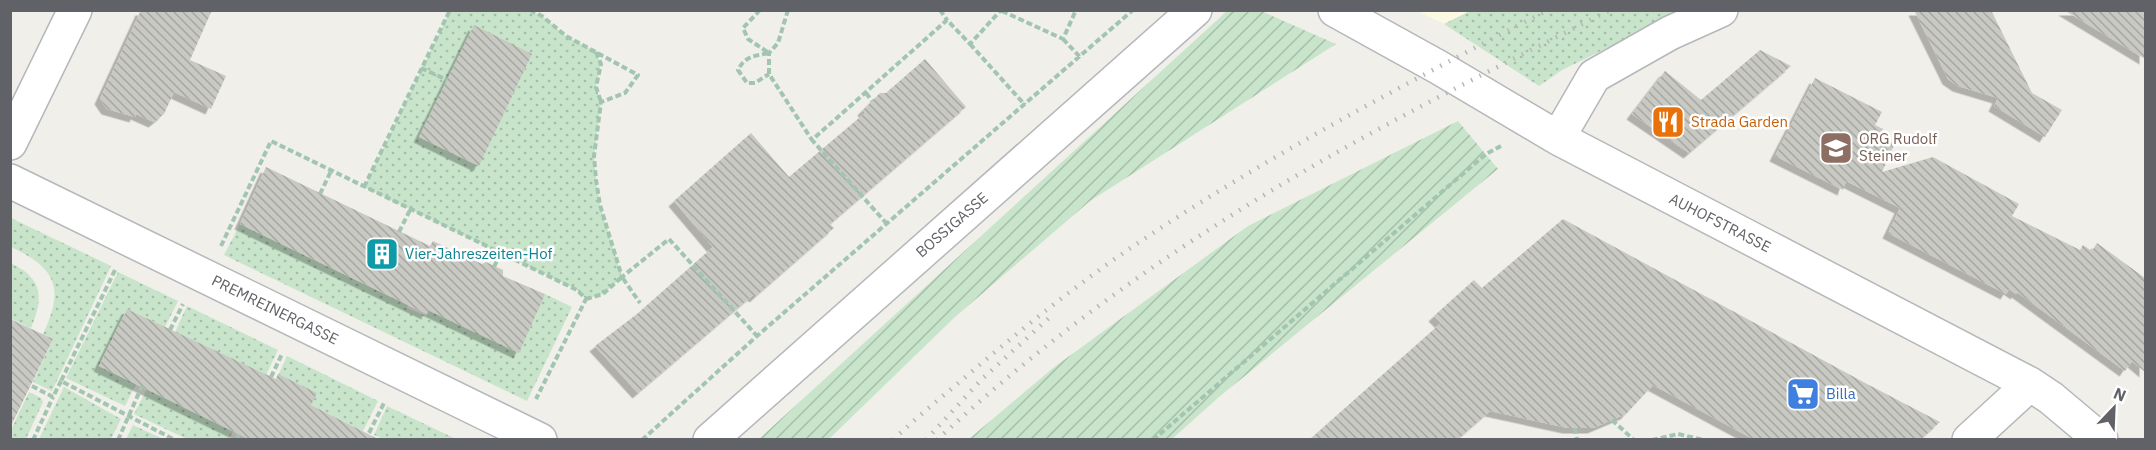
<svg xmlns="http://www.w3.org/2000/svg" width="2156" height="450" font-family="'IBM Plex Sans',sans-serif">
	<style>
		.commercial { fill: #fbf8e3 }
		.grass { fill: url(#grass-dots) }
		.garden { fill: url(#garden-furrows) }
		.building { fill: url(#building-back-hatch); filter: url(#shadow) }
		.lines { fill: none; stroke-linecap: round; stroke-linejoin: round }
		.minor-casing { stroke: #b5b7bb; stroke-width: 36 }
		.path { stroke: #a2c5b0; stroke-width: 4; stroke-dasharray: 6 3; stroke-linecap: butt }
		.minor { stroke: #fff; stroke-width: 33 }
		.rail { stroke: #b6b6b7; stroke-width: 4.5; stroke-dasharray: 1.5 8; stroke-linecap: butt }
		.labels { text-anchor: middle; stroke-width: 5; stroke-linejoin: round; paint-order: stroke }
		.food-label { font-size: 15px; fill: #c56008; stroke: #fff; text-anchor: start }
		.education-label { font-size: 15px; fill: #785e54; stroke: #fff; text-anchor: start }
		.street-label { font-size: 15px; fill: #606267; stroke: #fff }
		.culture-label { font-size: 15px; fill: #0d838f; stroke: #fff; text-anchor: start }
		.shop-label { font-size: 15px; fill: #366cbe; stroke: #fff; text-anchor: start }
	</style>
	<defs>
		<pattern id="grass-dots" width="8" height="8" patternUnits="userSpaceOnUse" patternTransform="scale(1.5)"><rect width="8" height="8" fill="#c8e5cb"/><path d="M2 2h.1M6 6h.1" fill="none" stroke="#a6bda9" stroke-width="1.8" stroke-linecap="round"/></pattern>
		<pattern id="garden-furrows" width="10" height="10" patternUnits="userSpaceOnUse" patternTransform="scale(1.5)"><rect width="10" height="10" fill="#c8e5cb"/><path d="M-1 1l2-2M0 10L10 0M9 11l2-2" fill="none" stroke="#a6bda9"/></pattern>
		<pattern id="building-back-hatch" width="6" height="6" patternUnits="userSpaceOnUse" patternTransform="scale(1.5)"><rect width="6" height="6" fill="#c9c9c3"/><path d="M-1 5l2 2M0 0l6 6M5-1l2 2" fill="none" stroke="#a7a7a2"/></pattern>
		<filter id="shadow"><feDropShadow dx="-5.5" dy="5.5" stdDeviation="0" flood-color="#0004"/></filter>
	</defs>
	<rect width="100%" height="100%" fill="#f0efe9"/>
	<!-- commercial -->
	<path class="commercial" d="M 1417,11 L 1470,11 L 1444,24 Z"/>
	<!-- grass -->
	<path class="grass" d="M 450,11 L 530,11 L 542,16 L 566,36 L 596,52 L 601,64 L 596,87 L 601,102 L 594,156 L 596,180 L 600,205 L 622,277 L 603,294 L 586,299 L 577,290 L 364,187 Z
		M 1470,11 L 1682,11 L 1562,70 L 1539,86 L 1444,24 Z
		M 11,218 L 111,266 L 52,391 L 33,382 L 53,339 L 43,334 C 65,288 56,268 11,247 Z
		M 240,224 L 408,305 L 407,308 L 426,316 L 428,310 L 545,294 L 572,307 L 527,401 L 224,255 Z
		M 10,263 C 43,278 44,297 31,328 L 11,319 Z
		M 118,272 L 178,301 L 165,327 L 127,309 L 99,366 L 136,384 L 125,406 L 66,378 Z
		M 187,306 L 278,350 L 266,375 L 175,332 Z
		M 287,356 L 378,401 L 363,431 L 311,405 L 314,398 L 276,380 Z
		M 64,387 L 121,419 L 111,439 L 39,439 Z
		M 147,389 L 234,430 L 229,439 L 187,439 L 134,414 Z
		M 29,392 L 41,398 L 43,402 L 26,439 L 11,439 L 11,430 Z
		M 387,406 L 456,439 L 383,439 L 374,435 Z
		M 133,425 L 163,439 L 126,439 Z"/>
	<!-- garden -->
	<path class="garden" d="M 1227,11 L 1261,11 L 1336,44 L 1090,201 L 955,317 L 829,439 L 759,439 Z
		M 1458,121 L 1498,169 L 1219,397 L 1172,439 L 969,439 L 1053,368 L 1248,226 Z"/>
	<!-- building -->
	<path class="building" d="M 141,10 L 212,10 L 190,60 L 226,76 L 211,109 L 174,92 L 164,114 L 154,122 L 136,114 L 135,117 L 107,109 L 100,99 Z
		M 1914,10 L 1991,10 L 2032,93 L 2062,110 L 2045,137 L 1994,106 L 1998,98 L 1958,86 L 1948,79 Z
		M 2064,10 L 2145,10 L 2145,59 Z
		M 474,25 L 532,54 L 479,166 L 419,137 Z
		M 1760,50 L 1791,66 L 1689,153 L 1632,114 L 1665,71 L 1701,100 Z
		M 925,59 L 966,107 L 830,224 L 834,228 L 755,297 L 753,295 L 638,393 L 595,346 L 637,314 L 713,247 L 674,201 L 751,133 L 789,177 L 865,113 L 863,110 L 880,93 L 886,93 Z
		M 1815,78 L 1882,112 L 1875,125 L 1883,129 L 1878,139 L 1895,143 L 1882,172 L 1933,157 L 2019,204 L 2012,216 L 2080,250 L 2083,245 L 2092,251 L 2097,243 L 2145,278 L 2145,372 L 2132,361 L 2125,371 L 2017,292 L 2016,294 L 2009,289 L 2006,294 L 1888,233 L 1900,208 L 1846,181 L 1843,190 L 1775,156 Z
		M 266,167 L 430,246 L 433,241 L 482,264 L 486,262 L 503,270 L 503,276 L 545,294 L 519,353 L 428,310 L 427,314 L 240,224 Z
		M 1563,219 L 1867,384 L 1940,422 L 1920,440 L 1755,440 L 1653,385 L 1626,414 L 1593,428 L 1568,428 L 1490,411 L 1457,440 L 1309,440 L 1441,323 L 1434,316 L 1474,280 L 1482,288 Z
		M 127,309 L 276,379 L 278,374 L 317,393 L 311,405 L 380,440 L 251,440 L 99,366 Z
		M 10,319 L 53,339 L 10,428 Z"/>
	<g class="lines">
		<!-- minor casing -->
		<g class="minor-casing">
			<path id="minor" d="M 1335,10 L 1438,67 L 1558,138 L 2030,384 L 2051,398 L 2101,440
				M 1558,138 L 1594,76 L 1670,33 L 1721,10
				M 10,143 L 75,10
				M 10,181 L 540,440
				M 710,440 L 1195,10
				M 1969,440 L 2030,384"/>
		</g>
		<!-- path -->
		<path class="path" d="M 530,10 L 542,16 L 566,36 L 638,75 L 625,93 L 601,102 L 594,156 L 596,180 L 600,205 L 622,277 L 669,239 L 757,336
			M 760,10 L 743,28 L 748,39 L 769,53 C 754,56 745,56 738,70 L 747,83 L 755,83 L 769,74
			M 788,10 L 778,43 L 769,53 L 769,74 L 812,140
			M 940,10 L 947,20
			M 1002,11 L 1063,39 L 1076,10
			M 1063,39 L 1080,57
			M 970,44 L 1025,105
			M 596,52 L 601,64 L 596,87 L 601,102
			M 421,68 L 447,80
			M 866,93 L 872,101
			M 364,187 L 450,10
			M 320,194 L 331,171
			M 887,224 L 812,140 L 947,20 L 970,44 L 1001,10
			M 399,232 L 410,210
			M 221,246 L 271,141 L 577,290 L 586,299 L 536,399
			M 494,267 L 500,254
			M 115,270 L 61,381 L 175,440
			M 586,299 L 603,294 L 622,277 L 640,303
			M 170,330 L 183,304
			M 271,377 L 282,354
			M 32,386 L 53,397 L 61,381
			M 1612,420 L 1634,440
			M 1575,428 L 1577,440
			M 369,433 L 384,403
			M 33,440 L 53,397
			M 118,440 L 142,386
			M 237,440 L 239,434
			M 642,440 L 757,336 L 1133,10
			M 1153,440 L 1486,154 L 1501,146
			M 1652,440 L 1678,434 L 1704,440"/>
		<!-- minor -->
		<use href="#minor" class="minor"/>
		<!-- rail -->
		<path class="rail" d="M 893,440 C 917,417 943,396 969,374 C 1024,327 1081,281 1141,241 C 1271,154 1410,81 1548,10
			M 926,440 L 981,380 L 1049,318
			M 937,440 C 1058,327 1197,231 1341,150 C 1429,100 1520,56 1610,10"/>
	</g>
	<!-- icons -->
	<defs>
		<g id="restaurant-square" transform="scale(1.725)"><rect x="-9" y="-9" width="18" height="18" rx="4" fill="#e8710a" stroke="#fff"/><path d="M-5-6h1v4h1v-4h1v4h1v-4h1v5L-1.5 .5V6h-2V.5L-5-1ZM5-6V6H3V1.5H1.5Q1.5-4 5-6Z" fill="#fff"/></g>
		<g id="school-square" transform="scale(1.725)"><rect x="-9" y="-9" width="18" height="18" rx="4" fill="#8d6e63" stroke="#fff"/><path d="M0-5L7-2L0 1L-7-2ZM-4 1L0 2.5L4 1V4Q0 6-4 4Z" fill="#fff"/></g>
		<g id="building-square" transform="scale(1.725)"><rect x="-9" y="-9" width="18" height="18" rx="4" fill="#0f9aa8" stroke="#fff"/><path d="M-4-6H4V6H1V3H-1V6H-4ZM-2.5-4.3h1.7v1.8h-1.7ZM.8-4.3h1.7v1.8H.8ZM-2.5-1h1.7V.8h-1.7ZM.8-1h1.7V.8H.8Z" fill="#fff"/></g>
		<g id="supermarket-square" transform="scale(1.725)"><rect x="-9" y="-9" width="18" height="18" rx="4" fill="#3f7fe0" stroke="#fff"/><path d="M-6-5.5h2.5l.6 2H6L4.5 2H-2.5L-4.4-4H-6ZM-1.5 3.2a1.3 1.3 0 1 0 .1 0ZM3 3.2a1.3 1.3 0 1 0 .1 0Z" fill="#fff"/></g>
	</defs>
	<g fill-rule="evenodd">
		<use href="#restaurant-square" x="1668" y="122"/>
		<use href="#school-square" x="1836" y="148"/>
		<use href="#building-square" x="382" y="254"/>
		<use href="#supermarket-square" x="1803" y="394"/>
	</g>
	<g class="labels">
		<!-- food labels -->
		<g class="food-label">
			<text x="1691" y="127">Strada Garden</text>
		</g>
		<!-- education labels -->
		<g class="education-label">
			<text x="1859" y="144">ORG Rudolf<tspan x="1859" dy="17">Steiner</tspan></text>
		</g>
		<!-- street labels -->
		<g class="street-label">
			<text transform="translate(1720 223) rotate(27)" y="5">AUHOFSTRASSE</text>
			<text transform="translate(952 225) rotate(-41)" y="5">BOSSIGASSE</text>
			<text transform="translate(275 310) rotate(26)" y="5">PREMREINERGASSE</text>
		</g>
		<!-- culture labels -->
		<g class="culture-label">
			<text x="405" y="259">Vier-Jahreszeiten-Hof</text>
		</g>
		<!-- shop labels -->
		<g class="shop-label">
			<text x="1826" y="399">Billa</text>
		</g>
	</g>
	<!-- border -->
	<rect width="2156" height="450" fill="none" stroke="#606267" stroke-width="24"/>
	<!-- north arrow -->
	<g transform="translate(2114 408) rotate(23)" stroke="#ffffff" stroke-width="4.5" paint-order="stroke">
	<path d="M0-4.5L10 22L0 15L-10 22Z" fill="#606267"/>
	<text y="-9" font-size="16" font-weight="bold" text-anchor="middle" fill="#606267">N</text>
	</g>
</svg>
